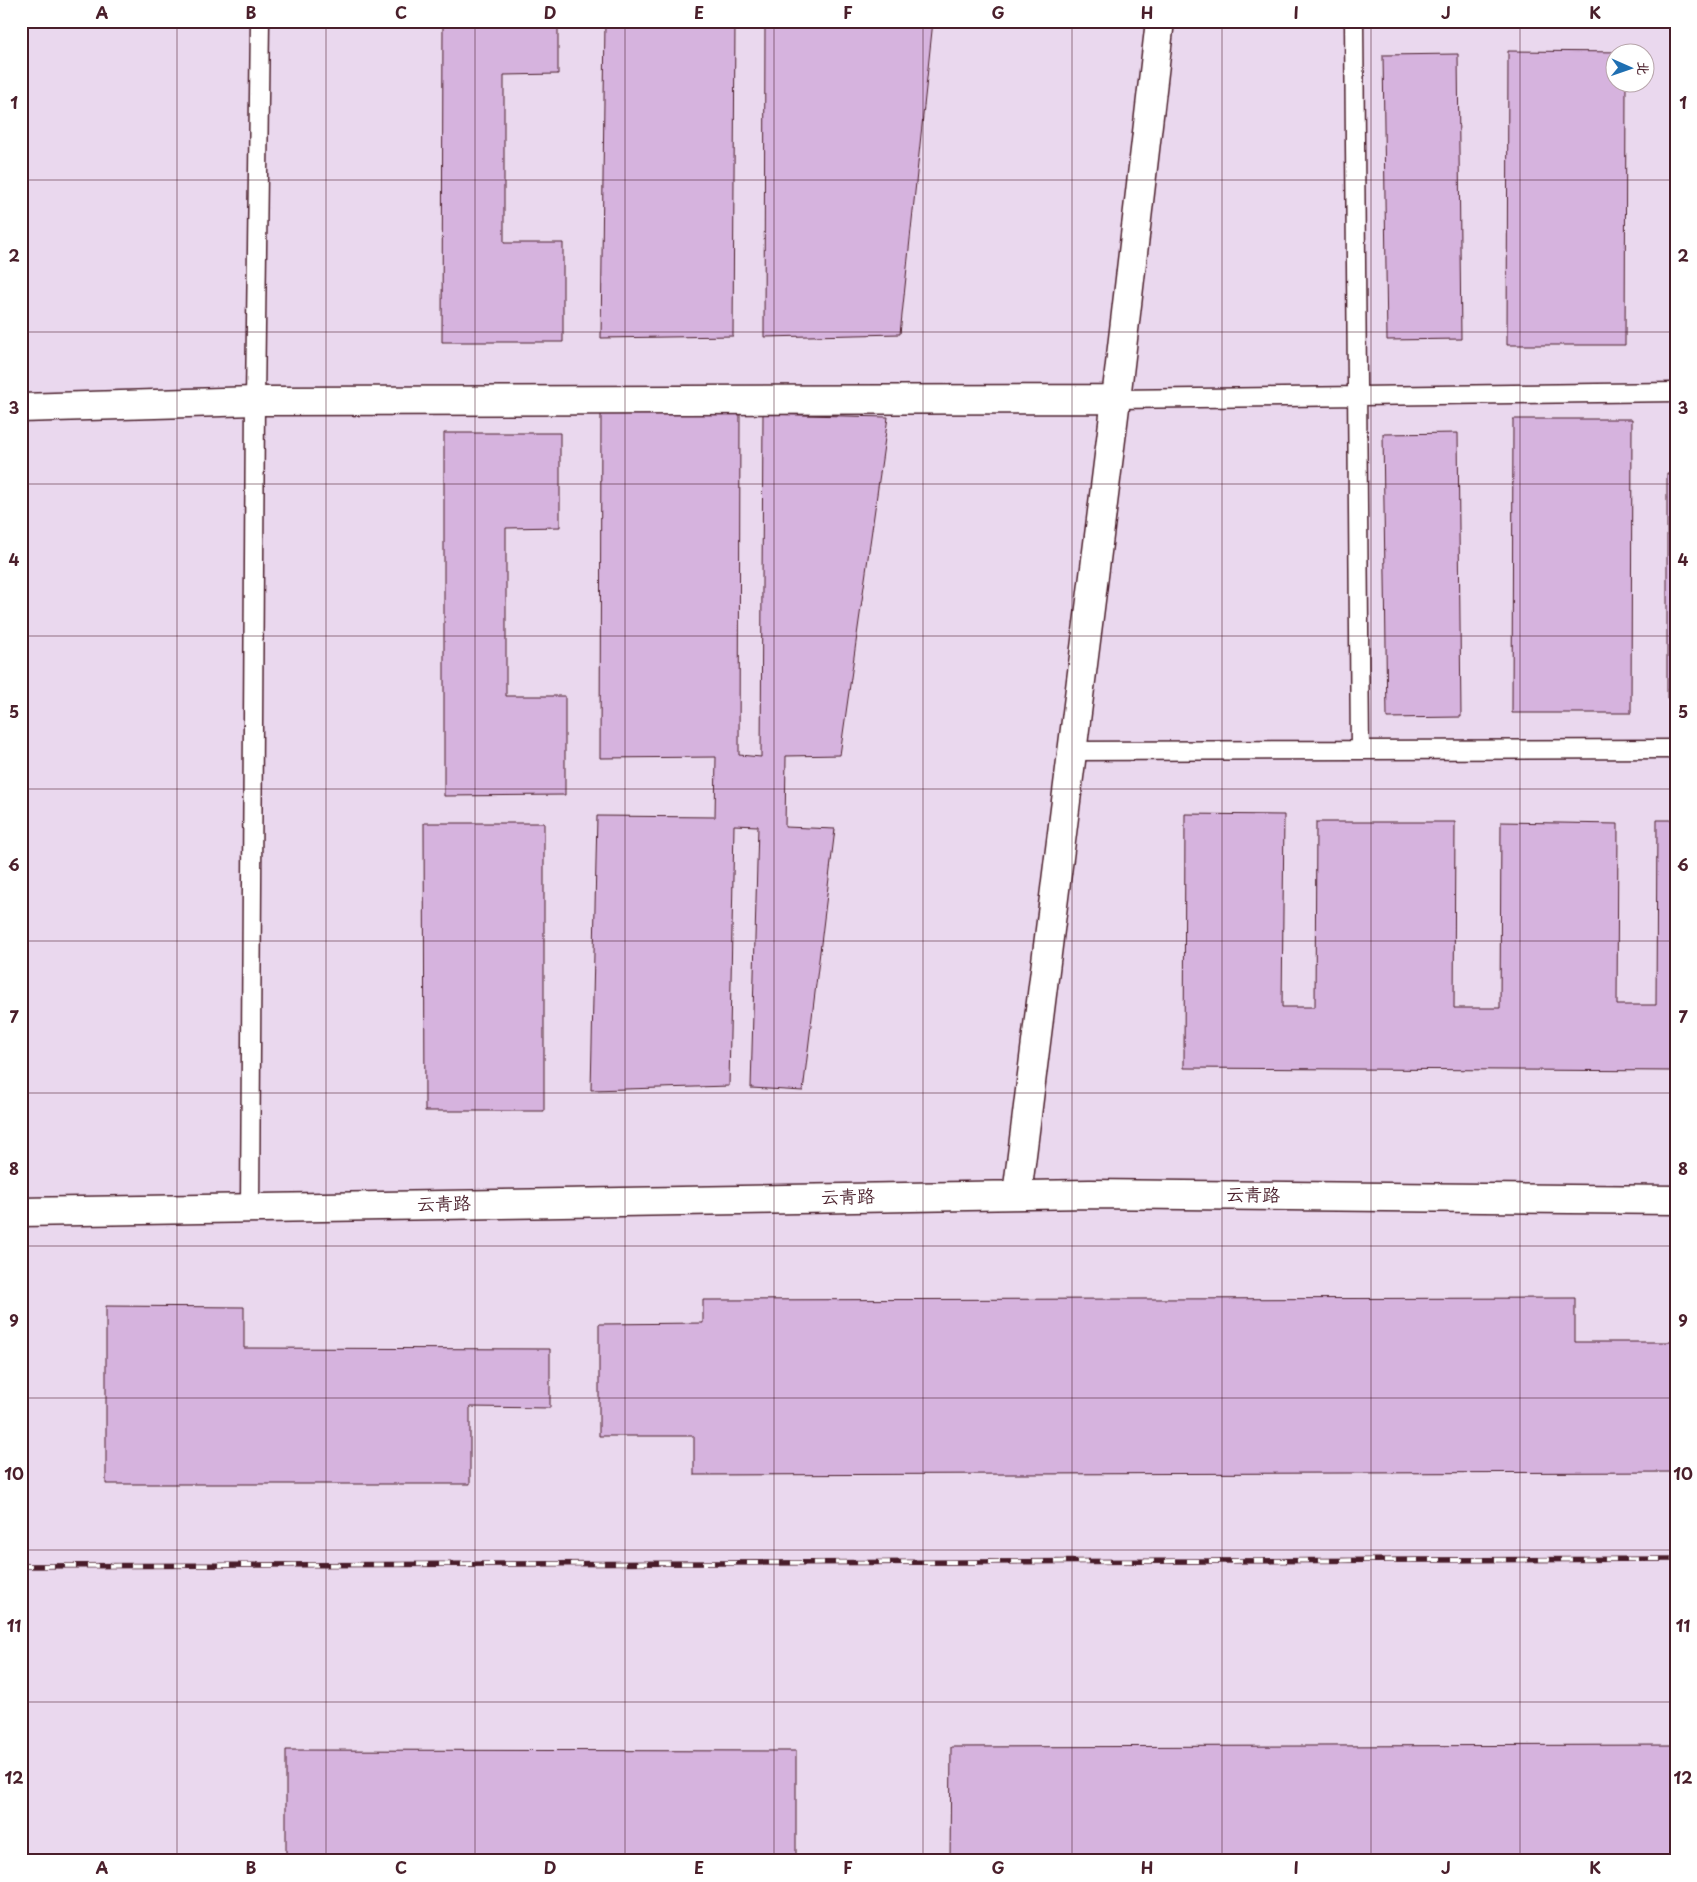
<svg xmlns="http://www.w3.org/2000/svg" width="1697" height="1882" font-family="'Playpen Sans','LXGW WenKai TC',sans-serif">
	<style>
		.built { fill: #ead8ee; fill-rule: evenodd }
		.building { fill: #d6b3de; stroke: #4a1f2b }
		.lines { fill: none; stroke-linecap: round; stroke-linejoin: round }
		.lane-casing { stroke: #4a1f2b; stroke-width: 21 }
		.street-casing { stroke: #4a1f2b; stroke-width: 31 }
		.lane { stroke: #fff; stroke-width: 18 }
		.street { stroke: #fff; stroke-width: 28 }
		.rail-casing { stroke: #4a1f2b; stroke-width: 5.5 }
		.rail { stroke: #fff; stroke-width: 4; stroke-dasharray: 11; stroke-linecap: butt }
		.grid { fill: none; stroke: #4a1f2b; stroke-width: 1; stroke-opacity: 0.55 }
		.labels { text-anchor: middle; stroke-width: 4; stroke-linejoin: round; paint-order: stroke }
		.street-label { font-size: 18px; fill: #4a1f2b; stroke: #fff }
		.neatline { fill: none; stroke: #4a1f2b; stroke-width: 2 }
		.grid-label { font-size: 16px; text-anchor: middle; font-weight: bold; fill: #4a1f2b }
	</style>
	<rect width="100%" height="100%" fill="#f3e8f5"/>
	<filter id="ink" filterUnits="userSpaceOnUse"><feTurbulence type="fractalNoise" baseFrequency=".02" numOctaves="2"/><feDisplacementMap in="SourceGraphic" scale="10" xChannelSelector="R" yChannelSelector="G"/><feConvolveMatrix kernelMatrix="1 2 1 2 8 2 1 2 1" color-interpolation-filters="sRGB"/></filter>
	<g filter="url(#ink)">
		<!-- built -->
		<path class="built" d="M 21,21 L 1676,21 L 1676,1861 L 21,1861 ZM 1614,52 L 1644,52 L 1644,82 L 1614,82 Z"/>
		<!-- building -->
		<path class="building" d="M 443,21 L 558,21 L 558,74 L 504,75 L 504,243 L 563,243 L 563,342 L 442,342 Z
			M 605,21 L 735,21 L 733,336 L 601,338 Z
			M 765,21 L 933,21 L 900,334 L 764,337 Z
			M 1508,51 L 1626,52 L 1614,52 L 1614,82 L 1626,82 L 1625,345 L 1507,345 Z
			M 1458,54 L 1461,339 L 1387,340 L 1383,55 Z
			M 601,410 L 740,410 L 739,755 L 761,757 L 763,414 L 888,417 L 840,755 L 786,756 L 785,827 L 835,829 L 803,1091 L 751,1088 L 758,826 L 734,825 L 729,1086 L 591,1090 L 597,816 L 715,817 L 716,757 L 600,758 Z
			M 1513,419 L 1632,419 L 1631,713 L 1512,713 Z
			M 444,433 L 560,433 L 560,527 L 506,528 L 506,696 L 565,696 L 565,795 L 444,796 Z
			M 1458,433 L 1461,717 L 1387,718 L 1383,434 Z
			M 1667,473 L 1676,473 L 1676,699 L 1667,699 Z
			M 1185,814 L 1284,815 L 1282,1007 L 1315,1007 L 1316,822 L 1455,822 L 1454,1008 L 1500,1008 L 1501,822 L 1618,824 L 1617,1005 L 1656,1005 L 1657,820 L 1676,820 L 1676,1071 L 1184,1068 Z
			M 424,823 L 544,823 L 544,1111 L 425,1111 Z
			M 1575,1298 L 1575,1342 L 1676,1342 L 1676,1472 L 694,1475 L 694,1436 L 599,1436 L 599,1324 L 703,1323 L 703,1300 Z
			M 106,1306 L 244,1307 L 244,1348 L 550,1349 L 550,1408 L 470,1407 L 470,1484 L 106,1484 Z
			M 1676,1745 L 1676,1861 L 950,1861 L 951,1747 Z
			M 286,1750 L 796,1751 L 796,1861 L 286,1861 Z"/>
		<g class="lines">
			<!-- lane casing -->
			<g class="lane-casing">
				<path id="lane" d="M 1354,21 L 1360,750
					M 1116,399 L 1676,392
					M 1072,751 L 1676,749
					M 250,1208 L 255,401 L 260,21"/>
			</g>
			<!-- street casing -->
			<g class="street-casing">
				<path id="street" d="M 21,408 L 255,401 L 1116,399
					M 1017,1195 L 1116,399 L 1160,21
					M 21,1212 L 1090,1194 L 1676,1200"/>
			</g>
			<!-- lane -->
			<use href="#lane" class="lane"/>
			<!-- street -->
			<use href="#street" class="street"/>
			<!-- rail casing -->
			<g class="rail-casing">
				<path id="rail" d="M 21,1566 L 1676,1559"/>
			</g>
			<!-- rail -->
			<use href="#rail" class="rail"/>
		</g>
	</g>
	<!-- grid -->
	<path class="grid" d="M 177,21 L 177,1861M 326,21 L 326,1861M 475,21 L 475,1861M 625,21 L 625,1861M 774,21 L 774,1861M 923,21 L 923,1861M 1072,21 L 1072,1861M 1222,21 L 1222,1861M 1371,21 L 1371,1861M 1520,21 L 1520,1861M 21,180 L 1676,180M 21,332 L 1676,332M 21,484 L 1676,484M 21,636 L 1676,636M 21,789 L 1676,789M 21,941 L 1676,941M 21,1093 L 1676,1093M 21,1246 L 1676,1246M 21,1398 L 1676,1398M 21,1550 L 1676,1550M 21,1702 L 1676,1702"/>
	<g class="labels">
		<!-- street labels -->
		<g class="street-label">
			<text transform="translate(1253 1195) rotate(1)" y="6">云青路</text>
			<text transform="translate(848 1197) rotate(-1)" y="6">云青路</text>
			<text transform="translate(444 1204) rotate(-1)" y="6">云青路</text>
		</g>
	</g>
	<!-- margin -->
	<rect width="1697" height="1882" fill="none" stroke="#fff" stroke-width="55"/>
	<!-- north arrow -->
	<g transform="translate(1630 68) rotate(92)"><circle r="24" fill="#ffffff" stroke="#b7a5aa"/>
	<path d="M0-4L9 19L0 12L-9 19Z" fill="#1f6fb2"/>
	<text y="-8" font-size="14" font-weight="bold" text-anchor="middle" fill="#4a1f2b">北</text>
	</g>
	<rect x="28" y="28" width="1642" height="1826" class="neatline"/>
	<g class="grid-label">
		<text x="102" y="19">A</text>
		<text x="251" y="19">B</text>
		<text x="401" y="19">C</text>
		<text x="550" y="19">D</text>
		<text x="699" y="19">E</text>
		<text x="848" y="19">F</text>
		<text x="998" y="19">G</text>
		<text x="1147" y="19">H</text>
		<text x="1296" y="19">I</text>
		<text x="1446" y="19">J</text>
		<text x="1595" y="19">K</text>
		<text x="14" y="109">1</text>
		<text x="1683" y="109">1</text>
		<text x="14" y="262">2</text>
		<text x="1683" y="262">2</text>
		<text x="14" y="414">3</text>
		<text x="1683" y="414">3</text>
		<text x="14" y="566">4</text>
		<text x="1683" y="566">4</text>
		<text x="14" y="718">5</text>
		<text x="1683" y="718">5</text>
		<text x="14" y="871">6</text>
		<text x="1683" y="871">6</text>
		<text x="14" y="1023">7</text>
		<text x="1683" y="1023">7</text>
		<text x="14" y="1175">8</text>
		<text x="1683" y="1175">8</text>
		<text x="14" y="1327">9</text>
		<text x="1683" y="1327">9</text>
		<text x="14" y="1480">10</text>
		<text x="1683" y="1480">10</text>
		<text x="14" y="1632">11</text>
		<text x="1683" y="1632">11</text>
		<text x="14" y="1784">12</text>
		<text x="1683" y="1784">12</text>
		<text x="102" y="1874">A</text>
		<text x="251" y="1874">B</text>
		<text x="401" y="1874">C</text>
		<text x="550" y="1874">D</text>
		<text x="699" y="1874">E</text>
		<text x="848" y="1874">F</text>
		<text x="998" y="1874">G</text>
		<text x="1147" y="1874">H</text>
		<text x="1296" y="1874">I</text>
		<text x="1446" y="1874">J</text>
		<text x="1595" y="1874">K</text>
	</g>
</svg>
